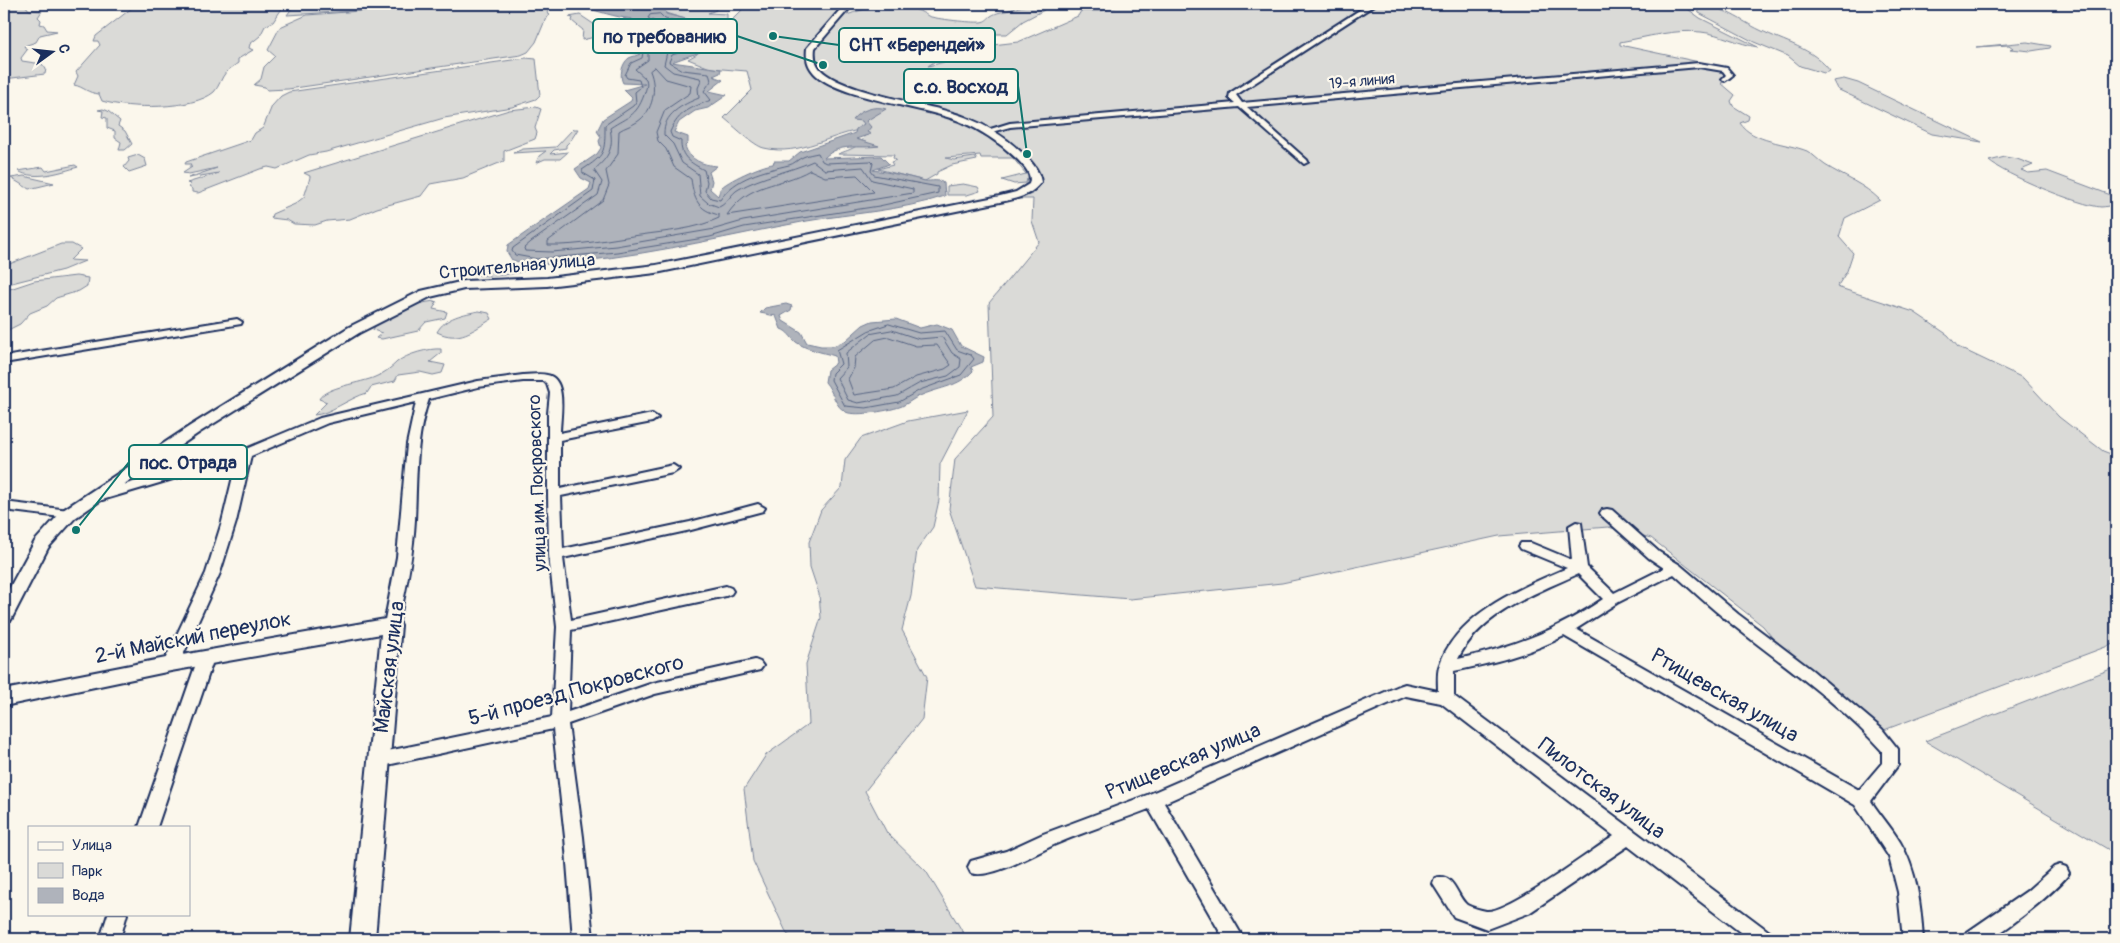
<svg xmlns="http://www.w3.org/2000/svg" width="2120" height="943" font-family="Pangolin,sans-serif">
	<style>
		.green { fill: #dadad7; stroke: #7a849a }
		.water { fill: #afb3bb; stroke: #747e96 }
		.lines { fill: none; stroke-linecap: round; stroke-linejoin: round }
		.shore { stroke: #566483; stroke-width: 1 }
		.minor-casing { stroke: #1b2f5e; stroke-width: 4 }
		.tertiary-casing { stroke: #1b2f5e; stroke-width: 4 }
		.minor { fill: #fbf7ec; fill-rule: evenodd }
		.tertiary { fill: #fbf7ec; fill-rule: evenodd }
		.labels { text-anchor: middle; stroke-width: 4.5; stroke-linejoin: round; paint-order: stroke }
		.far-street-label { font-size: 15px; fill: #1b2f5e; stroke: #fbf7ec }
		.street-label { font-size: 18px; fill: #1b2f5e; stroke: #fbf7ec }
		.near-street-label { font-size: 21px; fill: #1b2f5e; stroke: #fbf7ec }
		.leader { fill: none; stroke: #0f766e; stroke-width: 2 }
		.callout-dot { fill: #0f766e; stroke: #fbf7ec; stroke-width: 2 }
		.callout { fill: #fbf7ec; stroke: #0f766e; stroke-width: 2 }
		.callout-label { font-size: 19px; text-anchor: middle; font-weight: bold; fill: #1b2f5e }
	</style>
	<rect width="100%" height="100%" fill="#fbf7ec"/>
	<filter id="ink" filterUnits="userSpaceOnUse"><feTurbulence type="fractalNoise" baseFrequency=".02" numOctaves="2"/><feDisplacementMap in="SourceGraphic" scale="10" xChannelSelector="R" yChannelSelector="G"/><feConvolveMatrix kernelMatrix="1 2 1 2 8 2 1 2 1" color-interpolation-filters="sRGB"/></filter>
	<g filter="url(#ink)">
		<!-- green -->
		<path class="green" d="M 4,4 L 28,4 L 26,6 L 29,10 L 42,11 L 38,17 L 41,20 L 40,24 L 44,25 L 47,30 L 57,31 L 40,35 L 36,42 L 24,46 L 27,50 L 21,58 L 22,61 L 42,64 L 46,69 L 45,74 L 4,79 Z
			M 137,4 L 285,4 L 273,22 L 265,26 L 260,36 L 250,44 L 249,48 L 253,50 L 238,59 L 238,63 C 234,66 229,69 226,72 C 221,78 219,87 214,92 C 193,110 128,109 102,101 L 99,94 C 87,93 84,87 74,85 L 78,76 L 76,72 L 100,45 L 98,41 L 94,41 L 96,36 Z
			M 295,4 L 407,4 L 403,7 L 387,9 L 389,10 L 457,4 L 544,4 L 549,9 L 547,13 L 550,15 L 546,18 L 536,42 L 528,52 L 521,55 L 288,89 L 267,90 L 265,87 L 254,85 L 261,79 L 264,67 L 275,56 L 268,50 L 280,27 L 307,15 L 386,9 L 287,15 Z
			M 626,4 L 728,4 L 716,7 L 716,10 L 708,13 L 727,14 L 727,20 L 731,21 L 742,10 L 731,4 L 854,4 L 847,15 C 865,8 883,4 902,4 L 904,7 C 913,8 921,11 928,16 C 935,19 973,23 981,22 C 987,21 987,19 991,16 C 997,12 1003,12 1009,10 C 1021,7 1035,0 1044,10 L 1023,21 L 1007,34 L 983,34 L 957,40 L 949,52 L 928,66 L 957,59 L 984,46 L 1018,42 L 1078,16 L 1081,11 L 1100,11 L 1126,4 L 1681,4 L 1700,18 L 1758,47 C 1738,44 1721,34 1701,32 C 1674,29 1647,37 1620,42 L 1620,45 L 1727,68 L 1734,75 L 1731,79 L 1721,83 L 1735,95 L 1731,101 L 1733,106 L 1749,116 L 1748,120 L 1740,123 C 1752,142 1787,143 1807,151 C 1813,154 1819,161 1825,165 C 1844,177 1864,184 1880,200 L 1845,218 L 1839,237 L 1853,253 L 1847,271 L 1837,287 L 1914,312 L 1948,335 L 1958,347 L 2023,378 L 2059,417 L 2103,451 L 2116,456 L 2116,643 L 1884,730 L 1830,684 L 1786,655 L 1763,626 L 1651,538 L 1608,527 L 1499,536 L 1282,583 L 1130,599 L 975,586 L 949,509 L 955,459 L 993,417 L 989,303 L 1039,242 L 1032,221 L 1033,199 L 1018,199 L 1032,194 L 1027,179 L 1026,183 L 1014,184 L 1002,180 L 1026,174 L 1008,152 L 1013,158 L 981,158 L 980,155 L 946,158 L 954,160 L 975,157 L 977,160 L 952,165 L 937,172 L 937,174 L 925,181 L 878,169 L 893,165 L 891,162 L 896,160 L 893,158 L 894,155 L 838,154 C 851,149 865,146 866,129 C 831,133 801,157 764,148 C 754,146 733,125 724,118 L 752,90 L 747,71 L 710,68 L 688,59 L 697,54 L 702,44 L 699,39 C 709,33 718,36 726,27 L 717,31 L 706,31 L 705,25 L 662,12 L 666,9 L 642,11 L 626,7 Z
			M 1702,6 C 1723,6 1741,21 1760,30 C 1784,42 1813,48 1830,71 L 1824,73 L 1800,66 L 1788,56 L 1754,42 L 1699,13 L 1696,8 Z
			M 580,15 L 601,29 L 599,36 L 582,40 L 583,30 L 572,21 L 573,18 L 569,17 Z
			M 628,18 L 663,31 L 606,43 L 617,34 L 648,29 L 644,25 L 637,26 L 623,19 Z
			M 2027,42 L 2051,46 L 2050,48 L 2031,51 L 2010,49 L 2013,48 L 2009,45 L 1976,47 Z
			M 526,58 L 536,59 L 540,95 L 536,99 L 512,107 L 444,118 L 326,152 L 309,155 L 277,169 L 268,167 L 260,169 L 198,193 L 192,192 L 192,189 L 189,187 L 190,184 L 187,183 L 219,173 L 188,178 L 217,168 L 189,174 L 183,173 L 192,167 L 189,167 L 191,164 L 185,164 L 186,162 L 251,140 L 255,133 L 263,128 L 272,106 L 281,96 L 289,92 Z
			M 1844,79 L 1858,83 L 1982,142 L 1932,134 L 1837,89 L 1833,81 Z
			M 536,107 L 541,109 L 535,128 L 537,133 L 535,139 L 504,151 L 504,161 L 463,178 L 430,184 L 421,196 L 377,208 L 350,219 L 327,221 L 315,225 L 294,224 L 287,220 L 271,218 L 272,214 L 295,204 L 304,197 C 305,194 310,179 310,176 L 304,173 L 307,172 L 509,110 Z
			M 103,109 L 108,111 L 120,121 L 118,126 L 125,131 L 132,144 L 125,150 L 119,150 L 121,142 L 115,138 L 115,131 L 107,128 L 107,118 L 102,117 L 103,111 L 98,110 Z
			M 573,129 L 578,129 L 571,140 L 566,145 L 566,148 L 554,150 L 550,154 L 568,152 L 560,159 L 545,159 L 536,163 L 539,156 L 546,151 L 513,153 L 523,149 L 556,147 Z
			M 138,155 L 145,159 L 147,166 L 129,172 L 124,167 L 129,161 L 128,158 Z
			M 2005,157 L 2017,159 L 2033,165 L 2021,170 L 2028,173 L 2047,171 L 2116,197 L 2116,205 C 2111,205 2106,207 2101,207 C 2081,206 2003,174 1989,161 Z
			M 75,165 L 78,167 C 61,172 35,181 18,171 L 43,167 L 46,171 Z
			M 24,176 L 54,183 L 29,189 L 11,178 Z
			M 963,184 L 978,187 L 980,191 L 967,195 L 947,195 L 947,186 Z
			M 61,244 L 72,244 L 81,249 L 70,260 L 85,261 L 63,270 L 4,285 L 4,266 Z
			M 483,264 L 499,265 L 496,267 L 498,269 L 526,270 C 514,275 477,280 467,271 L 474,266 Z
			M 76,276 L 88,278 L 87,286 L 79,291 L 56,298 L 47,306 L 30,313 L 20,324 L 4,332 L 4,291 L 34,281 Z
			M 434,301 L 437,302 L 433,309 L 447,312 L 445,318 L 426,322 L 418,331 L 382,339 L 376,338 L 382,333 L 373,330 L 376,324 L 417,304 Z
			M 479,311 L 489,313 L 492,319 C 473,330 459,343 437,332 C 445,317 464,314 479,311 Z
			M 441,349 L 441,353 L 430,362 L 445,365 L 442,373 L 433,375 L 420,372 L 398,375 L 395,381 L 371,387 L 367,393 C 351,397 328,415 314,415 L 327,402 L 319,399 C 325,387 362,383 375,377 C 383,374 391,368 397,362 C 407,354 429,348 441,349 Z
			M 968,410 L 940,464 L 939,500 L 933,527 L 917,550 L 911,596 L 902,630 L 927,677 L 922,719 L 865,791 L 887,833 L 926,871 L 967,939 L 794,939 L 787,934 L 753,861 L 744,789 L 766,755 L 809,724 L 806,664 L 821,618 L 819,594 L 810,567 L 809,542 L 821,510 L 842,487 L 845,460 L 861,438 L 908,421 Z
			M 2116,667 L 2116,854 L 1925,741 Z"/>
		<!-- water -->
		<path class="water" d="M 579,4 L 628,4 L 628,6 C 640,12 651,9 665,9 L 666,14 L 698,22 L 702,24 L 705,33 L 713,33 L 702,37 L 700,52 L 672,62 L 721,69 L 720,73 L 713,76 L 723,80 L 709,91 L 727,95 L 708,108 L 695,111 L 679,122 L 674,132 L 688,137 L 688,143 L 685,146 C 689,160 703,165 717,166 L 709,172 L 712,181 L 710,189 L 718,196 C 718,196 720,190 720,189 C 726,181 762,165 773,164 L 774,161 L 789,161 L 800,152 L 855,133 L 856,129 L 864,124 L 862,121 L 852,120 C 860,110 875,105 886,109 L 866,121 L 871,127 L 867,132 L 871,134 L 856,139 L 879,146 C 858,149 840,142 824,158 L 881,156 L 889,164 L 873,170 C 890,172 905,176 921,180 C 930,183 935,178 944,183 L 945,196 C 900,211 853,213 807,221 C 732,235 660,253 583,261 C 561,263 534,268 512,260 L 507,252 L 508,245 L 589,189 L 591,183 L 581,178 L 575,169 L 597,154 L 601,148 L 599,141 L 601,137 L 597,131 L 603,119 L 631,101 L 632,98 L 624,90 L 645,84 L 623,83 C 619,76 622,63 629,58 C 633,56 637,56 640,54 L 605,51 C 613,33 644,34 660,31 L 650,25 L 635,23 L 632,19 C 614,17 599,11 581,7 Z
			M 786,304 L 792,306 L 791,310 L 781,316 L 783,321 L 801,332 L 807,343 L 821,346 L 833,346 L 845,341 L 863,325 L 872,321 L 896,319 L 920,328 L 937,324 L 952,330 L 961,346 L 984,357 L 983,362 L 971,367 L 973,371 C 958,387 941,387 922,395 C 915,397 909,403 902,406 C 893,410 855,417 846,412 C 834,406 834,392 825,382 L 827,370 L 836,363 L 835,356 C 822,352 807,350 796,342 C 790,337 789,332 781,329 L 776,316 L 760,313 L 765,308 Z"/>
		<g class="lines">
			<!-- shore -->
			<path class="shore" d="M 660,14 L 665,19 L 696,27 L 699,31 L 694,48 L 672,55 L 669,62 L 682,70 L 709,73 L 711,81 L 704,91 L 711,100 C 691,108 679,111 670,132 L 672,137 L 681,141 C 680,157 691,163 704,170 L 707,182 L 705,191 L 711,198 L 720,200 C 735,177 764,171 789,165 C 794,164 798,159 803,157 C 807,155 813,154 818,153 L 822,161 L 826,163 L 871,161 L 873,163 L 871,171 L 874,175 L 938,187 L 938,193 L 879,206 L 744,227 L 710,237 L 617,252 L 537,259 L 515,255 L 512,251 L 513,248 L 593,191 L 595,180 L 583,173 L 582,170 C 605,155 605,153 605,125 L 633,106 L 636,102 L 635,92 L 641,87 L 639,80 L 627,78 L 625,75 L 631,63 L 642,58 L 643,52 L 627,47 L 626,44 L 662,35 L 663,26 L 648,18 L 650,15 Z
				M 673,28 L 690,32 L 689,42 L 667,52 L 664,65 L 673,72 L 700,78 L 701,81 L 698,88 L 699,98 C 682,105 663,114 664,135 L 673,144 L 682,163 L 698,174 L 700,196 L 708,203 L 719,207 C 728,203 730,194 739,189 C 762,176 789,172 813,161 L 825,170 L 863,167 L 872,180 L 913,189 L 913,193 L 743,221 L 715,229 L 616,246 L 552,252 L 525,251 L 524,248 L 531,242 L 598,195 L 602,182 L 594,170 C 609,157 614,148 610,128 C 628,116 636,117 644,95 C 646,89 648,85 646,79 L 635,69 L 648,60 L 648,45 L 665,40 Z
				M 655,67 L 666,79 L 691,86 L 690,93 L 665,110 L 656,132 L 658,141 L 666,149 L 674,167 L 691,179 C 694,200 698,210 719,215 L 719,218 C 694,230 667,231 640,235 C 609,239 579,246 548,245 L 548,241 L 603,200 L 609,185 L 606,171 L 618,154 L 619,131 C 625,127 631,126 637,122 C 654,111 657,88 650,71 Z
				M 810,170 L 825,177 L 857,175 L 874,192 L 727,215 C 750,181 778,188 810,170 Z
				M 889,324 L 919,333 L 945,331 L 957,350 L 971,355 L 974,359 L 961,375 L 920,390 L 899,402 L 866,408 L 845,406 L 831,380 L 832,373 L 841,364 L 837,350 L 868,331 Z
				M 892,330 L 919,339 L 942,337 L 952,353 L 961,359 L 960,367 L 948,376 L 920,383 L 897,396 L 858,403 L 848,400 L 837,378 L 847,367 L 846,353 L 870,334 Z
				M 889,337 L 916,346 L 937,345 L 951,365 L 945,369 L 916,377 L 894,389 L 854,395 L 848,379 L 854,368 L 855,357 L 875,340 Z"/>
			<!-- minor casing -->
			<g class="minor-casing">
				<path id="minor" d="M 1369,4 L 1376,4 L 1236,95 L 1242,103 L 1699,63 L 1727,68 L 1733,75 L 1725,81 L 1722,79 L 1726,75 L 1723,71 L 1699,67 L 1247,107 L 1307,160 L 1308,162 L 1304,164 L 1239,107 L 1010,127 L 988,133 L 984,131 L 1010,123 L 1235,103 L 1229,98 L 1230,93 Z
					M 237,319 L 242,322 L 241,324 L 4,363 L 4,357 Z
					M 523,375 C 531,375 540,373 547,375 C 568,379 560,417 560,433 L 652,414 L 658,418 L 652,422 L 560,440 L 560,489 L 673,465 L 679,469 L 673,473 L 561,496 L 563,549 L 690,522 L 758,504 L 765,508 L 763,511 L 691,530 L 563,558 L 571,620 L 726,586 L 731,588 L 733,591 L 731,594 L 726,596 L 571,630 L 568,712 L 653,683 L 755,660 L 760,662 L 763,666 L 760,670 L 655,694 L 568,724 L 583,837 L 593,939 L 573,939 L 565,837 L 553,729 L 378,767 L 372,765 L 370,760 L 372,755 L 378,753 L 552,717 L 557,627 L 549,555 L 548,494 L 548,413 L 550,393 L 547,384 L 544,381 L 523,381 L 478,387 L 429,399 C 415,437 417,479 415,520 C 413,555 406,590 398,625 L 396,629 L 386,629 L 384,625 L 397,557 L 407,444 L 416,402 L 328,423 L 251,456 L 236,522 L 220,573 L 179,664 L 176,668 L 171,670 L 166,668 L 163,664 L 206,573 L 222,522 L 237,460 L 102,500 L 97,501 L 91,497 L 92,494 L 241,451 L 320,418 L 478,381 Z
					M 4,502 L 69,510 L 76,514 L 69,518 L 4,510 Z
					M 1607,509 L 1612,510 L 1659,552 L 1680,565 L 1738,614 L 1812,670 L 1882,729 L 1898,749 L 1898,765 L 1871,801 C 1880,815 1891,827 1900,842 C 1917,870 1921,907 1923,939 L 1903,939 L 1898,892 L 1889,857 L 1855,805 L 1564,636 C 1530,654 1492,663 1454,671 L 1454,696 L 1771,933 L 1774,939 L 1749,939 L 1628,846 L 1529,913 L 1487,929 L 1454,917 L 1433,884 L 1435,878 C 1454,872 1456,896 1467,905 C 1471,907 1481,910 1486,911 C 1507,914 1592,850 1614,836 L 1441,703 L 1406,696 L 1164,803 L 1244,939 L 1224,939 L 1149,809 C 1118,821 1086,831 1056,844 C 1036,853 991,880 971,873 L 968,867 L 971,861 L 1006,851 L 1043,834 L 1147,795 L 1399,686 L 1405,684 L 1438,691 C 1438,683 1437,675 1439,667 C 1455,614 1521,588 1567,568 L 1521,549 L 1519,546 L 1521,543 L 1531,543 L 1572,560 L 1569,526 L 1576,522 L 1581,523 L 1587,567 L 1614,593 L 1664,568 L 1649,558 L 1602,516 L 1600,513 L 1602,510 ZM 1578,574 L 1603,599 C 1557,631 1512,647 1458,659 C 1479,614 1536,593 1578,574 ZM 1674,574 C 1692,590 1710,607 1729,622 C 1780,663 1838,701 1882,751 L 1882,763 L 1859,790 L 1576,629 L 1617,603 Z
					M 206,653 L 211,654 L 214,658 L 157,827 L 139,827 L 198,658 L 201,654 Z
					M 2060,865 L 2066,867 L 2069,873 C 2063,885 2000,937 1987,939 C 1980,941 1971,939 1963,939 L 1966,933 L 2027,891 L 2054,867 Z
					M 108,914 L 127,914 L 120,939 L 100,939 Z"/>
			</g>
			<!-- tertiary casing -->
			<g class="tertiary-casing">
				<path id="tertiary" d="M 845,4 L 853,4 L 815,48 C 814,56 815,64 821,70 C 845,94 930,103 965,117 C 986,125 1004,136 1020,151 C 1030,160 1039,169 1041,182 C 1031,196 1016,199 1000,202 L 656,273 L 547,286 L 464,289 L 430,297 L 359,333 L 200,432 L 75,518 L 48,548 L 11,620 L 4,621 L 4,598 L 35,541 L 63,510 L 190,426 L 349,327 L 421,291 L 464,281 L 547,278 L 656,265 L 1000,196 L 1016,192 L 1029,184 C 1033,174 1023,165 1016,158 C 999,142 981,130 959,121 C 922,106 839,99 814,73 C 807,65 806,58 807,48 Z
					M 391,618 L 398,620 L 401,625 L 375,939 L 350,939 L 381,634 L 171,671 L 4,706 L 4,690 L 171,657 Z"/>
			</g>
			<!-- minor -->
			<use href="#minor" class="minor"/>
			<!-- tertiary -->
			<use href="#tertiary" class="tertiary"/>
		</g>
	</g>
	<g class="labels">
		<!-- far-street labels -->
		<g class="far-street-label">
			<text transform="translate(1362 81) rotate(-5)" y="5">19-я линия</text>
		</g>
		<!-- street labels -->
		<g class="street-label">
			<text transform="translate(517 266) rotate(-5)" y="6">Строительная улица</text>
			<text transform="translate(537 483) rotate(-92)" y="6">улица им. Покровского</text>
		</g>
		<!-- near-street labels -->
		<g class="near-street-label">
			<text transform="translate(193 637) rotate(-11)" y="7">2-й Майский переулок</text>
			<text transform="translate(389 667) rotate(-83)" y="7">Майская улица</text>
			<text transform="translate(576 690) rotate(-15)" y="7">5-й проезд Покровского</text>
			<text transform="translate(1725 695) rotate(30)" y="7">Ртищевская улица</text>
			<text transform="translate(1183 761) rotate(-23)" y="7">Ртищевская улица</text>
			<text transform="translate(1602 788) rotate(37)" y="7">Пилотская улица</text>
		</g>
	</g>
	<!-- callouts -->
	<path class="leader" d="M823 65L737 36M773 36L839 45M1027 154L1018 86M76 530L129 462"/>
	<g class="callout-dot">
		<circle cx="823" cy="65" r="5"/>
		<circle cx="773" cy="36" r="5"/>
		<circle cx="1027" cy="154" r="5"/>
		<circle cx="76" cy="530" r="5"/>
	</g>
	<g class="callout">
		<rect x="593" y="19" width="144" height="34" rx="5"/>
		<rect x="839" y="28" width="156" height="34" rx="5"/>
		<rect x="904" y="69" width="114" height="34" rx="5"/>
		<rect x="129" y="445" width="118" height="34" rx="5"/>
	</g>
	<g class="callout-label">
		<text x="665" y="43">по требованию</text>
		<text x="917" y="51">СНТ «Берендей»</text>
		<text x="961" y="93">с.о. Восход</text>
		<text x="188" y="469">пос. Отрада</text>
	</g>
	<!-- margin -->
	<rect width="2120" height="943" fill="none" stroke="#fbf7ec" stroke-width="20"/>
	<rect x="10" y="10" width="2100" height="923" fill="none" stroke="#1b2f5e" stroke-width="2" filter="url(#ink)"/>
	<!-- legend -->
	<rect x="28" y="826" width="162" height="90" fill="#fbf7ec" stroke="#a1a7b3"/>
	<rect x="38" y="842" width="25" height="8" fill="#fbf7ec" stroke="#a1a7b3"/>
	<text x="72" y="850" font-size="15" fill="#1b2f5e">Улица</text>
	<rect x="38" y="863" width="25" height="15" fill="#dadad7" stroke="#a1a7b3"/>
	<text x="72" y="876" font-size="15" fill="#1b2f5e">Парк</text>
	<rect x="38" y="888" width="25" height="15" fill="#afb3bb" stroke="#a1a7b3"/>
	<text x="72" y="900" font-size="15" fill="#1b2f5e">Вода</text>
	<!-- north arrow -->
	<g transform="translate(52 52) rotate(75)" stroke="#fbf7ec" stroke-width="4" paint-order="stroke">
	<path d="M0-4L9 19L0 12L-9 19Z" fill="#1b2f5e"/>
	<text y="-8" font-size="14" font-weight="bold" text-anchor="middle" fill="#1b2f5e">С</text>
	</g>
</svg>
